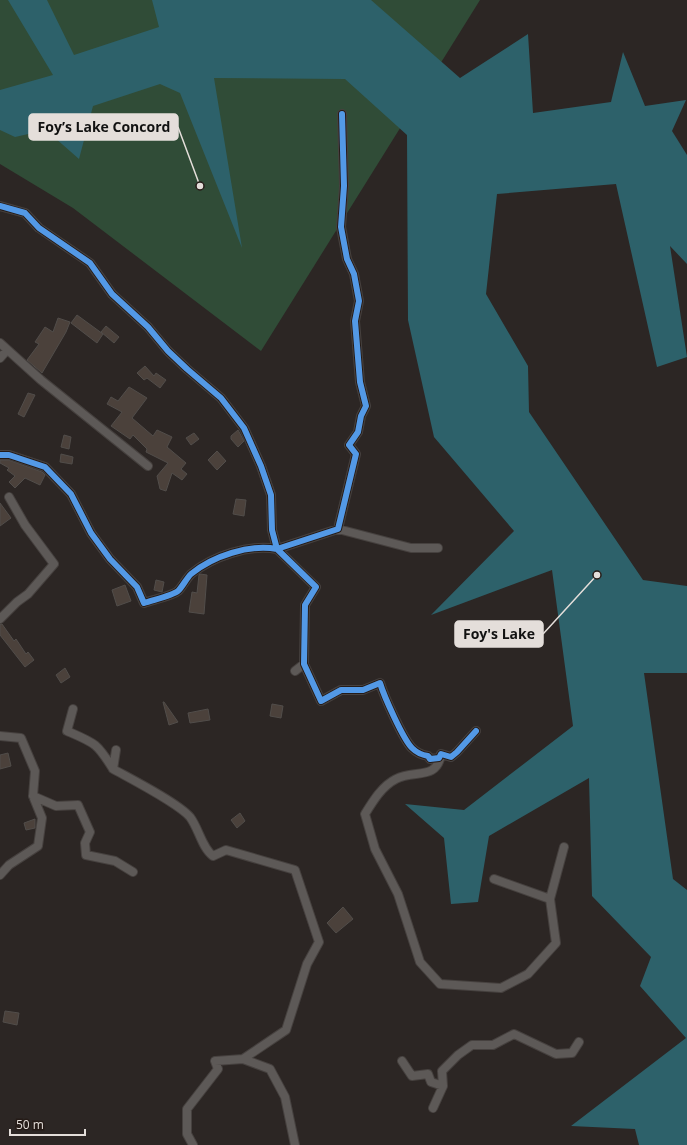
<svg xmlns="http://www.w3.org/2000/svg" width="687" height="1145" font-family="'Open Sans',sans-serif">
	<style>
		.green { fill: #304c37 }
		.water { fill: #2d616a }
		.building { fill: #4b413b; stroke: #514d4a }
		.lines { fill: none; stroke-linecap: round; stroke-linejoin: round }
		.street-casing { stroke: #46413f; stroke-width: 10 }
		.street { stroke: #5d5957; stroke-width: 8 }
		.cycleway-casing { stroke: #251b17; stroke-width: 8 }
		.cycleway { stroke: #5399e6; stroke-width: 6 }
		.leader { fill: none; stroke: #e4deda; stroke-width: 1.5 }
		.callout-dot { fill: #e4deda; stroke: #251b17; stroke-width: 1.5 }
		.callout { fill: #e4deda; stroke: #e4deda; stroke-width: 1.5 }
		.callout-label { font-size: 14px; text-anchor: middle; font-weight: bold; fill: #111 }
	</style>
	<rect width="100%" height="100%" fill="#2c2624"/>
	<!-- green -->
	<path class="green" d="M 0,0 L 480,0 L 261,351 L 73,208 L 0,164 Z"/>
	<!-- water -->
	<path class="water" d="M 8,0 L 47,0 L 74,55 L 159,27 L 152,0 L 371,0 L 460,78 L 528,34 L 533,113 L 611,102 L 623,52 L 645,106 L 686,100 L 672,131 L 687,155 L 687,264 L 670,246 L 687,357 L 657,367 L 616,184 L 497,194 L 486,294 L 528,366 L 529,412 L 643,580 L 687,586 L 687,673 L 644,673 L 673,879 L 687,890 L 687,1145 L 639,1145 L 635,1129 L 571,1126 L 686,1038 L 640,986 L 651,957 L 592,896 L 589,778 L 489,836 L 478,902 L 451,904 L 444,838 L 405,804 L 464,810 L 573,726 L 552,570 L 431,615 L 514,531 L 434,437 L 408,320 L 407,135 L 345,79 L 214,78 L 242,248 L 180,93 L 160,84 L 93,106 L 79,159 L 46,130 L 15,137 L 0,130 L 0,90 L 53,75 Z"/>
	<!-- building -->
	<path class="building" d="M 77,315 L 103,334 L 97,343 L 71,323 Z
		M 58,318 L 70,322 L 66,332 L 42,373 L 27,360 L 39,344 L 35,342 L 45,327 L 53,332 Z
		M 106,326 L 119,337 L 114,343 L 101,332 Z
		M 145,366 L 154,376 L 156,373 L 166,380 L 160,388 L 147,378 L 144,380 L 137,373 Z
		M 129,387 L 147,398 L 132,418 L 153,436 L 157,430 L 172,437 L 167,447 L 186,463 L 181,469 L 187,474 L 182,480 L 172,473 L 166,491 L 160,489 L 157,476 L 168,463 L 146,452 L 147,449 L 133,435 L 130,439 L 111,426 L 122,412 L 107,404 L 111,397 L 118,401 Z
		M 28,393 L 35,395 L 24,417 L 18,414 Z
		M 238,430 L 244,441 L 238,447 L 231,439 L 231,436 Z
		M 194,433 L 199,439 L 191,445 L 186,438 Z
		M 64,435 L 71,437 L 69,449 L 61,447 Z
		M 217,451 L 226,461 L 217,470 L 208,460 Z
		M 61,454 L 73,457 L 72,464 L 60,462 Z
		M 0,460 L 8,460 L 42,472 L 45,475 L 40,485 L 25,478 L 15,488 L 9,482 L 15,476 L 7,470 L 9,468 L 0,463 Z
		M 236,499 L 246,500 L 244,516 L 233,514 Z
		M 0,503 L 11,518 L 0,526 Z
		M 200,574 L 207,575 L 204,614 L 189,612 L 192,592 L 197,593 L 199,575 Z
		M 156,580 L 164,582 L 162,592 L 154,590 Z
		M 125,585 L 131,601 L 117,606 L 112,590 Z
		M 0,624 L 2,624 L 14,641 L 16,639 L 26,654 L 28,652 L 34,660 L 25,667 L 0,635 Z
		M 65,668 L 70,677 L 61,683 L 56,675 Z
		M 163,702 L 164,702 L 178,722 L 169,725 Z
		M 272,704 L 283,706 L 281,718 L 270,716 Z
		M 208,709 L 210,720 L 190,723 L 188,713 Z
		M 8,753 L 11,766 L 0,769 L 0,755 Z
		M 240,813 L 245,821 L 237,828 L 231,820 Z
		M 35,819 L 35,828 L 26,830 L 24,823 Z
		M 343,907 L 353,919 L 336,933 L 327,923 Z
		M 5,1011 L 19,1013 L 17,1025 L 3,1022 Z"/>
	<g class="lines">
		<!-- street casing -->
		<g class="street-casing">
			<path id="street" d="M 342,114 L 344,186 L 341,227 L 347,259 L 354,274 L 359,301 L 355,321 L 360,382 L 366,406 L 361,416 L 358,432 L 349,445 L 356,454 L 338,529 L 277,549 L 316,587 L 305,605 L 304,664 L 321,701 L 341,690 L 363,690 L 380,683 C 384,696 403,739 412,748 C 416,752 422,755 428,756 L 430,759 L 439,758 L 441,754 L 451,757 L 457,752 L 476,731
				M 0,206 L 25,213 L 39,228 L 90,263 L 112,294 L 148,327 L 168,351 L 187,369 L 221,398 L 244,428 L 261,466 L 271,495 L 272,530 L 277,549 C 249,544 213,556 191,574 C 186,579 183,586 178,591 C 172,596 152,600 144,603 L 137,587 L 110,559 L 91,533 L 71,494 L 45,467 L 9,455 L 0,455
				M 0,343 L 41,380 L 148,466
				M 0,358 L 7,350
				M 338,529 L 411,548 L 438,548
				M 0,619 L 17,602 L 28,594 L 54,564 L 25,525 L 9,497
				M 295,671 L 304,664
				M 73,709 L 67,731 C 95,743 97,743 113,769
				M 0,736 L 21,738 L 35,771 L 33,796 L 56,806 L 78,805 L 90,832 L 85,843 L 86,855 L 115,861 L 133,872
				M 116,750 L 113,769 C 131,779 178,803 190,817 C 199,829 202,848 213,856 L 226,850 L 295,870 L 319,942 L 307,964 L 286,1030 L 243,1059
				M 441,755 C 436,781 414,769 396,779 C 382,786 373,801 365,814 L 375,849 L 398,894 L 420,962 L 440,984 L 501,988 L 528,974 L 556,943 L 550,899 L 494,879
				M 0,875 L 9,865 L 38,846 L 42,818 L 33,796
				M 550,899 L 564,847
				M 402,1061 L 412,1076 L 428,1074 L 431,1082 L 443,1086 L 433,1108
				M 443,1086 L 442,1071 L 458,1055 L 472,1045 L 493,1045 L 514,1034 L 556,1054 L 572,1053 L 579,1042
				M 193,1145 L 187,1134 L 187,1109 L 218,1069 L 215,1061 L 243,1059 L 270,1069 L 285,1097 L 295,1145"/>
		</g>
		<!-- street -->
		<use href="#street" class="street"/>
		<!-- cycleway casing -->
		<g class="cycleway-casing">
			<path id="cycleway" d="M 342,114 L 344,186 L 341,227 L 347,259 L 354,274 L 359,301 L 355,321 L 360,382 L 366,406 L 361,416 L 358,432 L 349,445 L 356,454 L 338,529 L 277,549 L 316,587 L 305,605 L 304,664 L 321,701 L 341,690 L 363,690 L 380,683 C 384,696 403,739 412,748 C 416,752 422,755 428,756 L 430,759 L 439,758 L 441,754 L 451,757 L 457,752 L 476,731
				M 0,206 L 25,213 L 39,228 L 90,263 L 112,294 L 148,327 L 168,351 L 187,369 L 221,398 L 244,428 L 261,466 L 271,495 L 272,530 L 277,549 C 249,544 213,556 191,574 C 186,579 183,586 178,591 C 172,596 152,600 144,603 L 137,587 L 110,559 L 91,533 L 71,494 L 45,467 L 9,455 L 0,455"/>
		</g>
		<!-- cycleway -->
		<use href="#cycleway" class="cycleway"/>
	</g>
	<!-- callouts -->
	<path class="leader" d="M200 186L178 127M597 575L543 634"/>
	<g class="callout-dot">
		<circle cx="200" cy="186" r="4"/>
		<circle cx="597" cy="575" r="4"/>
	</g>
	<g class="callout">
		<rect x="29" y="114" width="149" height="26" rx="4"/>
		<rect x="455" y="621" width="88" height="26" rx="4"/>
	</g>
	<g class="callout-label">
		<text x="104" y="132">Foy’s Lake Concord</text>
		<text x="499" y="639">Foy's Lake</text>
	</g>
	<!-- scale -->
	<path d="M10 1129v6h75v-6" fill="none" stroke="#e4deda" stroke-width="2"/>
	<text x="16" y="1129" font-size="12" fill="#e4deda" stroke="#251b17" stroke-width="3" paint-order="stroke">50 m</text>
</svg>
